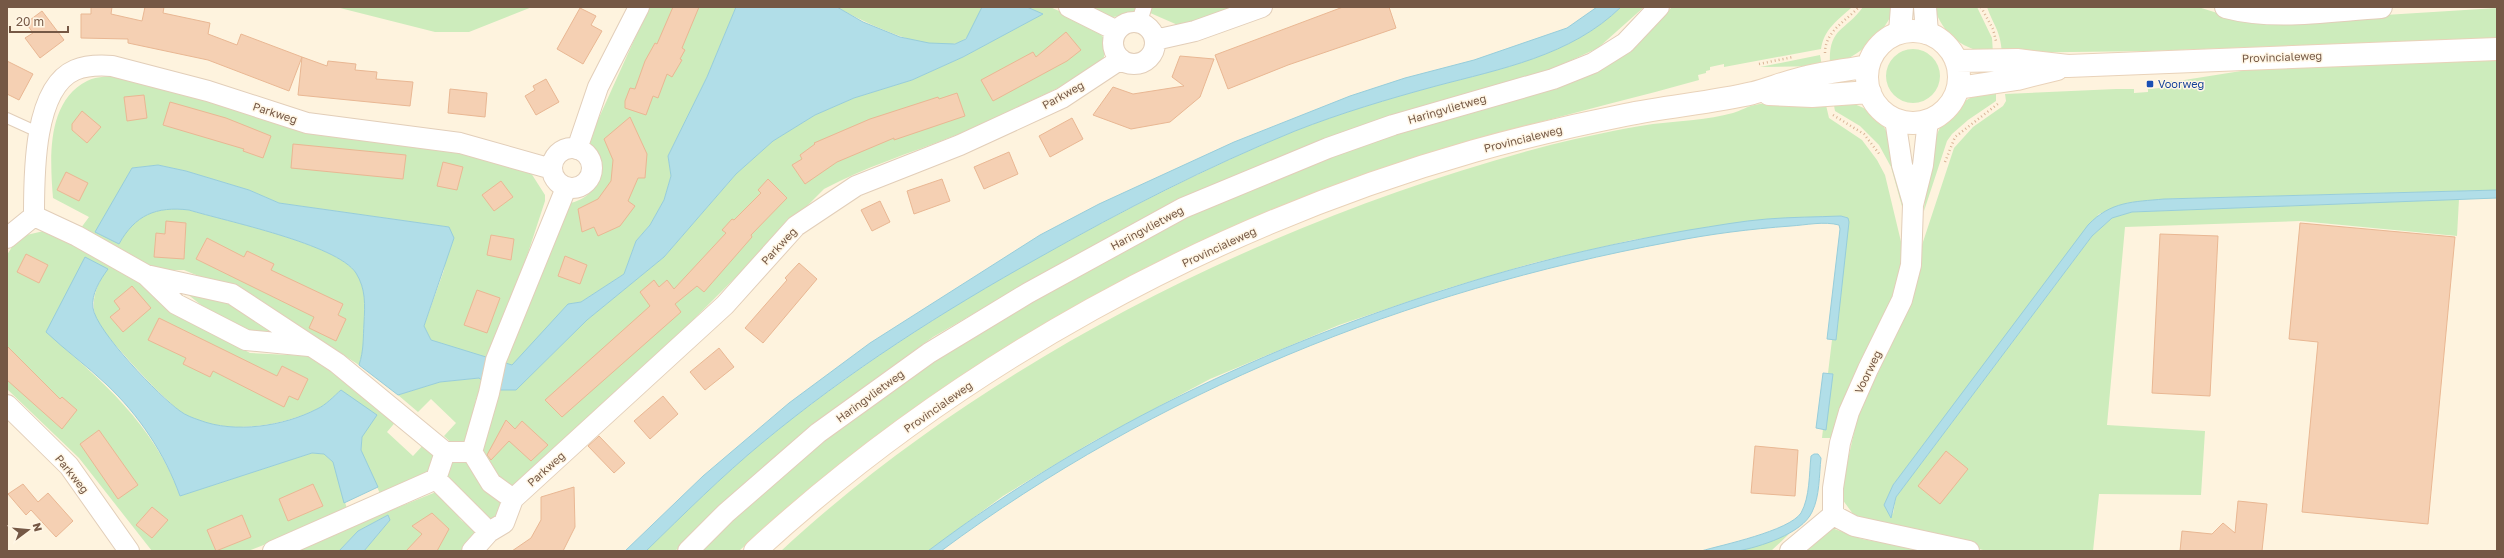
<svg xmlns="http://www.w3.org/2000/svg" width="2504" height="558" font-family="'Golos Text',sans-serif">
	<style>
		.green { fill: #cdecbc }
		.water { fill: #b1dee8; stroke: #97cdda }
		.building { fill: #f5d0b3; stroke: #e9b793 }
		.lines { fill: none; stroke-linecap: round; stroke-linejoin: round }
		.service-casing { stroke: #e2ceb9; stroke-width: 12 }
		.pedestrian-casing { stroke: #e2ceb9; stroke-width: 17 }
		.minor-casing { stroke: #e2ceb9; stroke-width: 22 }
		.tertiary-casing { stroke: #e2ceb9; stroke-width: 24 }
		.secondary-casing { stroke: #e9d2b9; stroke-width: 24 }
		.path { stroke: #d9b497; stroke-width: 2.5; stroke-dasharray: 1 3; stroke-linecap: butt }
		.service { stroke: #fff; stroke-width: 10 }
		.pedestrian { stroke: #fff; stroke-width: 15 }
		.minor { stroke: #fff; stroke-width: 20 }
		.tertiary { stroke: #fff; stroke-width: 22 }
		.secondary { stroke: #fff; stroke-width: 22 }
		.transit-dot { fill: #1a4fb4; stroke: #fff6e5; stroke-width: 1.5 }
		.labels { text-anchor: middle; stroke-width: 3; stroke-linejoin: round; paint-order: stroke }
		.street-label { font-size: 11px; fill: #755845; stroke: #fff6e5 }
		.transit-label { font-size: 11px; fill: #164399; stroke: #fff6e5; text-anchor: start }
	</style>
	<rect width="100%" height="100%" fill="#fef3de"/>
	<!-- green -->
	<path class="green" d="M 336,7 L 532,7 L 469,32 L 435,32 Z
		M 649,7 L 736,7 L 707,77 L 668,156 L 671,176 L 664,200 L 650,225 L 636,241 L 624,274 L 581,302 L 568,304 L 517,362 L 512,365 L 505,364 L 565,204 C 586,202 606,184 596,161 C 593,153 587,151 588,142 Z
		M 837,7 L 982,7 C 978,16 972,34 965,39 C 937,59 863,22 837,7 Z
		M 1027,7 L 1050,7 L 1093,26 L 1104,38 L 1104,57 C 1083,79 1053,90 1026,103 C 1001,114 977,128 951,137 C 908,154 865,167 824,189 L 523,490 L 501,484 L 482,451 L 494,390 L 516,390 L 587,320 L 664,257 L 736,174 L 773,141 L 815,115 L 854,98 L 912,80 L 963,57 L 1042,14 Z
		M 1087,7 L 1237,7 L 1180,26 L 1148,12 L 1106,18 Z
		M 1621,7 L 1644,7 L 1598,48 L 1550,70 L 1356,128 L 1127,228 L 1070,258 L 933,337 L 864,387 L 786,452 L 675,551 L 646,551 C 684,514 722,476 762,443 C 847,373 940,313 1036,259 C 1120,212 1205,168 1295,131 C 1341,113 1388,99 1436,86 C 1500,69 1571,56 1621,7 Z
		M 1672,7 L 1852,7 C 1838,20 1824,29 1821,49 L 1724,67 L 1724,64 L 1710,67 L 1710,70 L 1706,71 L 1706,73 L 1698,75 L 1699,80 C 1606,106 1512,127 1421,156 C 1169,234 932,373 739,551 L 698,551 L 826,438 L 941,356 L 1013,311 L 1163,229 L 1209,207 L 1325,158 L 1376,140 L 1564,84 L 1658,22 Z
		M 1863,7 L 1895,7 C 1884,35 1859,57 1830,66 C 1828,27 1844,33 1863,7 Z
		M 1934,7 L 1977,7 L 1992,38 L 1993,53 C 1964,51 1943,35 1934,7 Z
		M 1987,7 L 2198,7 L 2227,16 L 2289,21 L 2497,8 L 2497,38 L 2151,51 L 2002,53 C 2000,29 1994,27 1987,7 Z
		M1886 76a27 27 0 1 1 54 0a27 27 0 1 1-54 0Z
		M 1820,55 L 1822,66 L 1760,67 Z
		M 2497,59 L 2497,190 L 2164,199 L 2127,203 L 2099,214 L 1893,485 L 1884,505 L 1893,514 L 1896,497 L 2092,236 L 2112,218 L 2132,212 L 2459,199 L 2457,236 L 2300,221 L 2125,227 L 2107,425 L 2205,431 L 2201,495 L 2099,494 L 2093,551 L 1987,551 L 1856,518 L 1842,499 L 1844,477 L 1858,415 L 1913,299 L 1922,245 L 1954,148 L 1973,127 L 2003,106 L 2006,101 L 2005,94 L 2116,89 L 2134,89 L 2134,93 L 2148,92 L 2148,89 L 2160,88 L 2160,81 L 2178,81 L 2260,68 Z
		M 123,75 L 464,154 L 531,173 L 545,195 L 545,201 L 493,360 L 431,340 L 424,326 L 444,270 L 449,227 L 279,203 L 249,190 L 186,171 L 158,165 L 132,168 L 96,232 L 119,244 C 135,215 156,206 189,210 C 225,221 337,244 356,273 C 366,289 365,305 364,323 C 363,338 364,350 359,365 L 306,331 L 235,291 L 184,270 L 149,270 L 78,232 L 89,217 L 53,198 C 50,159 46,102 87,81 C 97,76 112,76 123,75 Z
		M 1996,88 L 1996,101 L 1968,120 L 1952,134 L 1947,141 L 1924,211 C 1930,152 1929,106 1996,88 Z
		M 1833,100 C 1897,105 1896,158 1903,210 L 1891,167 L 1879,145 L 1860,126 L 1835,111 Z
		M 1825,101 L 1829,118 L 1862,140 L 1877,160 L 1885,175 L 1903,250 L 1901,274 L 1893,300 L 1835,433 L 1831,438 L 1822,438 L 1823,429 L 1825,430 L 1832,374 L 1828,373 L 1832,340 L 1836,340 L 1848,218 L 1841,216 L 1767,219 L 1632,240 L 1533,263 L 1445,289 L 1339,325 L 1210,379 L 1092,442 L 1003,496 L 928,551 L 781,551 C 989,358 1276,217 1550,145 C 1583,137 1619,129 1653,124 C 1679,121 1708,120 1733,113 C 1741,111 1747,106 1755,105 C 1777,100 1802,103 1825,101 Z
		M 48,230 L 127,271 L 169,309 L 250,353 L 309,356 L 337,369 L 398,419 L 387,432 L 413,456 L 425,443 L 436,455 L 432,474 L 381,496 L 361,450 L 362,437 L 341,390 C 334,396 326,405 317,409 C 277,428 221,436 181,412 C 175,408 169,401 163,396 C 141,375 121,351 101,329 C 88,307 94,289 107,269 L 46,332 C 102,381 154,424 180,496 L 312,453 L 324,454 L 333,462 L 348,512 L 248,551 L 152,551 L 79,458 L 7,389 L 7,255 L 18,237 Z
		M 175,284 L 225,301 L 255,318 L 278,337 L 240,328 L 206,309 Z
		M 479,378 L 484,380 L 476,399 L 468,444 L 454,445 L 444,436 L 456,423 L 431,399 L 418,412 L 398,395 L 440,382 Z
		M 452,460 L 468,460 L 502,502 L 502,512 L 492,519 L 486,517 L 455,489 L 447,476 Z
		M 436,492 L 441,494 L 461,520 L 476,532 L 466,551 L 364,551 L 390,520 L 388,515 L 358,531 L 339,551 L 290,551 Z
		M 1829,527 L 1862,539 L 1928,551 L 1800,551 Z
		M 1789,534 L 1771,551 L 1737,551 Z"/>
	<!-- water -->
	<path class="water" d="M 736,7 L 837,7 L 863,22 L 900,37 L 929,43 L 955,44 L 966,39 L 982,7 L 1027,7 L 1043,14 L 963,57 L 912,80 L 854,98 L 815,115 L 773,141 L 736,174 L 664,257 L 587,320 L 516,390 L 494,390 L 479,378 L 440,382 L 398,395 L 359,365 C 364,350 363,338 364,323 C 365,305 366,289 356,273 C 337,244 225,221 189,210 C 156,206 135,215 119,244 L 95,232 L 132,168 L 158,165 L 186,171 L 249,190 L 279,203 L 449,227 L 454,238 L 424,326 L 431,340 L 512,365 L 568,304 L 581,302 L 624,274 L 636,241 L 650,225 L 664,200 L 671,176 L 668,156 L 707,77 Z
		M 1597,7 L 1621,7 C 1571,56 1500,69 1436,86 C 1388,99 1341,113 1295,131 C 1207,167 1123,210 1040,257 C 943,311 849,371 762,443 C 722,476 684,514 646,551 L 625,551 L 703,476 L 789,403 L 870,343 L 1040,235 L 1099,204 L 1234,142 L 1350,96 L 1405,78 L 1474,60 L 1567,28 Z
		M 2497,190 L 2497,198 L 2132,212 L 2112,218 L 2092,236 L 1896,497 L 1891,518 L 1884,505 L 1893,485 L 2088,225 C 2111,201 2133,202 2164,199 Z
		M 1841,216 L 1848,218 L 1849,222 L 1836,340 L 1827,339 L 1840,229 L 1839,225 C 1824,221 1806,225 1791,226 C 1750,229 1710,234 1670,242 C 1407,291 1157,391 941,551 L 928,551 C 1098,423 1282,338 1486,277 C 1553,257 1620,242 1689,230 C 1715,226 1741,221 1767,219 C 1792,217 1817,217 1841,216 Z
		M 85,257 L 108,269 C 100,280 91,294 93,308 C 96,331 160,397 180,411 C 185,415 193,418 199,420 C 235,434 284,426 317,409 C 326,405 334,396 341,390 L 377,415 L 362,437 L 361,450 L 378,487 L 344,503 L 333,462 L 324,454 L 312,453 L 180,496 C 165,454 139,415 106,384 C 87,366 65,350 46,332 Z
		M 1823,373 L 1833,374 L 1826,430 L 1816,428 Z
		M 1814,454 L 1818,454 L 1821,458 C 1819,475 1820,496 1812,512 C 1802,534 1759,547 1738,551 C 1726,553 1712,551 1701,551 C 1722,545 1789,531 1801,513 C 1810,497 1809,474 1811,456 Z
		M 388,515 L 390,520 L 364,551 L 339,551 L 358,531 Z"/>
	<!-- building -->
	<path class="building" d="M 91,7 L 112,7 L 111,14 L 142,21 L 145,7 L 164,7 L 163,13 L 210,23 L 208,34 L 237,45 L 241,34 L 302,57 L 289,91 L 208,60 L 128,43 L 128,39 L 81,38 L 81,14 L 91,14 Z
		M 673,7 L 699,7 L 682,48 L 685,50 L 680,59 L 682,60 L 672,77 L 667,74 L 658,98 L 653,96 L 646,115 L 625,108 L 625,101 L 630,88 L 635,89 L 645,61 L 655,43 L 657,44 Z
		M 1343,7 L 1389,7 L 1396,28 L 1288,65 L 1228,89 L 1215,55 Z
		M 580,8 L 596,16 L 591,25 L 602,31 L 583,64 L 557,49 Z
		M 42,11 L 64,40 L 40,58 L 25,38 L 33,33 L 26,23 Z
		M 1066,32 L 1081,50 L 1067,61 L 993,101 L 981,80 L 1033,52 L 1036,57 Z
		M 1180,56 L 1214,59 L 1200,97 L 1170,122 L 1131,129 L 1093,115 L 1113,87 L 1133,94 L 1184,86 L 1172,77 Z
		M 302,57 L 327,66 L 328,61 L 356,64 L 355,70 L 377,72 L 376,79 L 413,82 L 410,106 L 298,95 Z
		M 7,61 L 33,74 L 19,100 L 7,94 Z
		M 546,79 L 559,102 L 536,115 L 525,96 L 535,90 L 533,86 Z
		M 450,89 L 487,93 L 485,117 L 448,113 Z
		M 957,93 L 965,116 L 894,140 L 894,138 L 837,162 L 805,184 L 792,165 L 802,159 L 800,155 L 815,144 L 814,143 L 870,119 L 938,97 L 939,99 Z
		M 144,95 L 147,118 L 127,121 L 124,97 Z
		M 170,102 L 226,118 L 271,136 L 263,158 L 243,151 L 244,149 L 163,125 Z
		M 82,111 L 101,127 L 87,143 L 72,130 L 72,124 Z
		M 630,117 L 647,154 L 645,178 L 638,178 L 628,201 L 635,206 L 620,226 L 598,236 L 594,227 L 582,232 L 578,209 L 598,199 L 611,181 L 613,160 L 604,139 Z
		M 1072,118 L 1083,139 L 1050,157 L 1039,136 Z
		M 293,144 L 406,155 L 403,179 L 291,168 Z
		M 1009,152 L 1018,174 L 984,189 L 974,167 Z
		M 443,162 L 463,167 L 457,190 L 437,186 Z
		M 66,172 L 88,183 L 79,201 L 57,190 Z
		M 768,179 L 787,198 L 751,235 L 752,237 L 704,292 L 697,286 L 675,304 L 681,312 L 562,417 L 545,400 L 650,306 L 640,292 L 654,280 L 659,287 L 667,280 L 674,289 L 726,233 L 722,230 L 732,219 L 734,220 L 761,193 L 758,190 Z
		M 942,179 L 950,201 L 914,214 L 907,191 Z
		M 501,181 L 513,197 L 494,211 L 482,195 Z
		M 880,201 L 890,222 L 872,231 L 861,210 Z
		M 166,221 L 186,223 L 184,259 L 154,257 L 156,233 L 165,234 Z
		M 2300,223 L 2455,237 L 2428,524 L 2302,512 L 2318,342 L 2289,339 Z
		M 2160,234 L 2218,236 L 2210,396 L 2152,393 Z
		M 491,235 L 514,239 L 511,260 L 487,255 Z
		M 207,238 L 244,257 L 247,251 L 274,264 L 271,270 L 343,304 L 338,315 L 346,319 L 336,341 L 309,328 L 314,317 L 196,259 Z
		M 26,254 L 48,265 L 39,283 L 17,272 Z
		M 565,256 L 587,265 L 580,284 L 558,276 Z
		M 799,263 L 817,279 L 763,343 L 745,328 L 787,280 L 785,278 Z
		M 132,286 L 151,308 L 123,332 L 110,317 L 120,309 L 114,301 Z
		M 477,290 L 500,298 L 487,333 L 464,325 Z
		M 159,318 L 277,376 L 282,366 L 308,379 L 298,400 L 289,396 L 284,407 L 213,371 L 210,377 L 183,364 L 186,358 L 148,340 Z
		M 7,346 L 60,399 L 62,397 L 77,410 L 62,429 L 7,380 Z
		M 719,348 L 734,367 L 705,390 L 690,372 Z
		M 663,396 L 678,414 L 650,439 L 634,421 Z
		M 506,420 L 515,429 L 522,421 L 548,445 L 531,461 L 509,441 L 491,460 L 487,455 Z
		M 99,430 L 138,485 L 118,499 L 80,444 Z
		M 599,436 L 625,463 L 614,473 L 588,446 Z
		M 1755,446 L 1798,450 L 1795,496 L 1751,493 Z
		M 1946,451 L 1968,469 L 1940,504 L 1918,486 Z
		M 23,484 L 38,502 L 48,493 L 73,521 L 56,537 L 31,510 L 26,515 L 8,494 Z
		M 313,484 L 323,506 L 288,521 L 279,499 Z
		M 574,487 L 575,527 L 563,551 L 512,551 L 531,538 L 541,520 L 541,497 Z
		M 2238,501 L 2267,504 L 2262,551 L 2180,551 L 2182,531 L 2212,534 L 2223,523 L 2235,533 Z
		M 152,507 L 168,520 L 152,538 L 136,525 Z
		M 432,513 L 449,529 L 437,551 L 406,551 L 422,534 L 412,526 Z
		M 242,515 L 251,537 L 216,551 L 207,530 Z"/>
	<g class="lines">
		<!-- service casing -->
		<g class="service-casing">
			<path id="service" d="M 7,118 L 40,133"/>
		</g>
		<!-- pedestrian casing -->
		<g class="pedestrian-casing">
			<path id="pedestrian" d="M 1139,23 L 1144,7"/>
		</g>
		<!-- minor casing -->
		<g class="minor-casing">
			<path id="minor" d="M 1069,7 L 1117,31
				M1113 43a21 21 0 1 1 42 0a21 21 0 1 1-42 0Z
				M 1155,40 L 1195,31 L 1262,7
				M 1895,119 L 1902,165 L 1913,203
				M552 168a20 20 0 1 1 40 0a20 20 0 1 1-40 0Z
				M 577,149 L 598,87 L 639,7
				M 34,216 C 34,177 33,88 75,70 C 87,65 99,65 112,66 L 208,91 L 307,123 L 460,143 L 552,169
				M 34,216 L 77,236 L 146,275 L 176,304 L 246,340 L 309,346
				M 7,238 L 34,216
				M 146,275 L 232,294 L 337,363 L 445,452
				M 7,405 L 69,466 L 129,551
				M 472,452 L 489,393 L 496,360 L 566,188
				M 513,499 L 725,305 L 796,226 L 856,186 L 960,145 L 1062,98 L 1121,59
				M 1833,515 L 1854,526 L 1969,551
				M 273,551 L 436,479
				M 472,551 L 489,532 L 504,523 L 513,499 L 491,483 L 472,452 L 445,452 L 436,479 L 489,532
				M 688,551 L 726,513 L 818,433 L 929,353 L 1028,293 L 1183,208 L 1328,148 L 1393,125 L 1553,79 L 1593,63 L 1625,43 L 1659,7
				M 1790,551 L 1833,515 L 1833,488 L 1840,443 L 1849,412 L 1868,369 L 1902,300 L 1911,265 L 1913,205 L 1923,165 L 1928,120"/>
		</g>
		<!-- tertiary casing -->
		<g class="tertiary-casing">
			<path id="tertiary" d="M 1925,7 L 1927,33
				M 2226,7 C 2275,20 2331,10 2381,7
				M 1900,32 L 1902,7"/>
		</g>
		<!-- secondary casing -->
		<g class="secondary-casing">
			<path id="secondary" d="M1867 77a46 46 0 1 1 92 0a46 46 0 1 1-92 0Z
				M 1956,61 L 2017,60 L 2068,66 L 2497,49
				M 1958,88 L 2017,79 L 2057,69
				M 1769,94 L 1812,96 L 1870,92
				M 755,551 C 958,365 1210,226 1474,151 C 1524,137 1575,125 1625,115 C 1667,106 1711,103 1753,93 C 1771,88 1789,81 1807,77 C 1827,72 1848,70 1868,66"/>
		</g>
		<!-- path -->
		<path class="path" d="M 1981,7 L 1993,29 L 1996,41
			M 1825,53 C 1825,31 1846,21 1859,7
			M 1759,64 L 1793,57
			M 1833,115 L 1864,134 L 1880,155
			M 1945,162 L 1955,137 L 1999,103"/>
		<!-- service -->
		<use href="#service" class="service"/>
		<!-- pedestrian -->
		<use href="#pedestrian" class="pedestrian"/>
		<!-- minor -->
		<use href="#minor" class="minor"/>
		<!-- tertiary -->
		<use href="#tertiary" class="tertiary"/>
		<!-- secondary -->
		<use href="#secondary" class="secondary"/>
	</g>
	<!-- markers -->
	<rect class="transit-dot" x="2146" y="80" width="8" height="8" rx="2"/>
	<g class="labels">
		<!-- street labels -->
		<g class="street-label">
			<text transform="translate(2282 57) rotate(-2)" y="4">Provincialeweg</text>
			<text transform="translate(1063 95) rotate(-29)" y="4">Parkweg</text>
			<text transform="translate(1447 109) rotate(-16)" y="4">Haringvlietweg</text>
			<text transform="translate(275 113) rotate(18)" y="4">Parkweg</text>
			<text transform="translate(1523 139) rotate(-14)" y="4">Provincialeweg</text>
			<text transform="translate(1147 228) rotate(-28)" y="4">Haringvlietweg</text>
			<text transform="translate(779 246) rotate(-47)" y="4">Parkweg</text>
			<text transform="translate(1219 247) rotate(-25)" y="4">Provincialeweg</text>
			<text transform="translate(1868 372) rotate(-64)" y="4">Voorweg</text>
			<text transform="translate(870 396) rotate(-36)" y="4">Haringvlietweg</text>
			<text transform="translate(938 407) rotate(-35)" y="4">Provincialeweg</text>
			<text transform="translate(546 469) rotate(-42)" y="4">Parkweg</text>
			<text transform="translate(72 474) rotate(51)" y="4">Parkweg</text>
		</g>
		<!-- transit labels -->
		<g class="transit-label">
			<text x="2158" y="88">Voorweg</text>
		</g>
	</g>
	<!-- border -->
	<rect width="2504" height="558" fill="none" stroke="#755845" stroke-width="16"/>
	<!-- north arrow -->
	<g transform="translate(28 530) rotate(74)" stroke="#fff6e5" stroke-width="3" paint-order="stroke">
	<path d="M0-3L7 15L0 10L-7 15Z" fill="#755845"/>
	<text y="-6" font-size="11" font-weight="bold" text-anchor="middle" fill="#755845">N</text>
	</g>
	<!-- scale -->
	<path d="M10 26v6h58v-6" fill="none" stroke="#755845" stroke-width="2"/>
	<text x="16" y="26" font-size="12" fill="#755845" stroke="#fff6e5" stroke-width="3" paint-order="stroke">20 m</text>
</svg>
